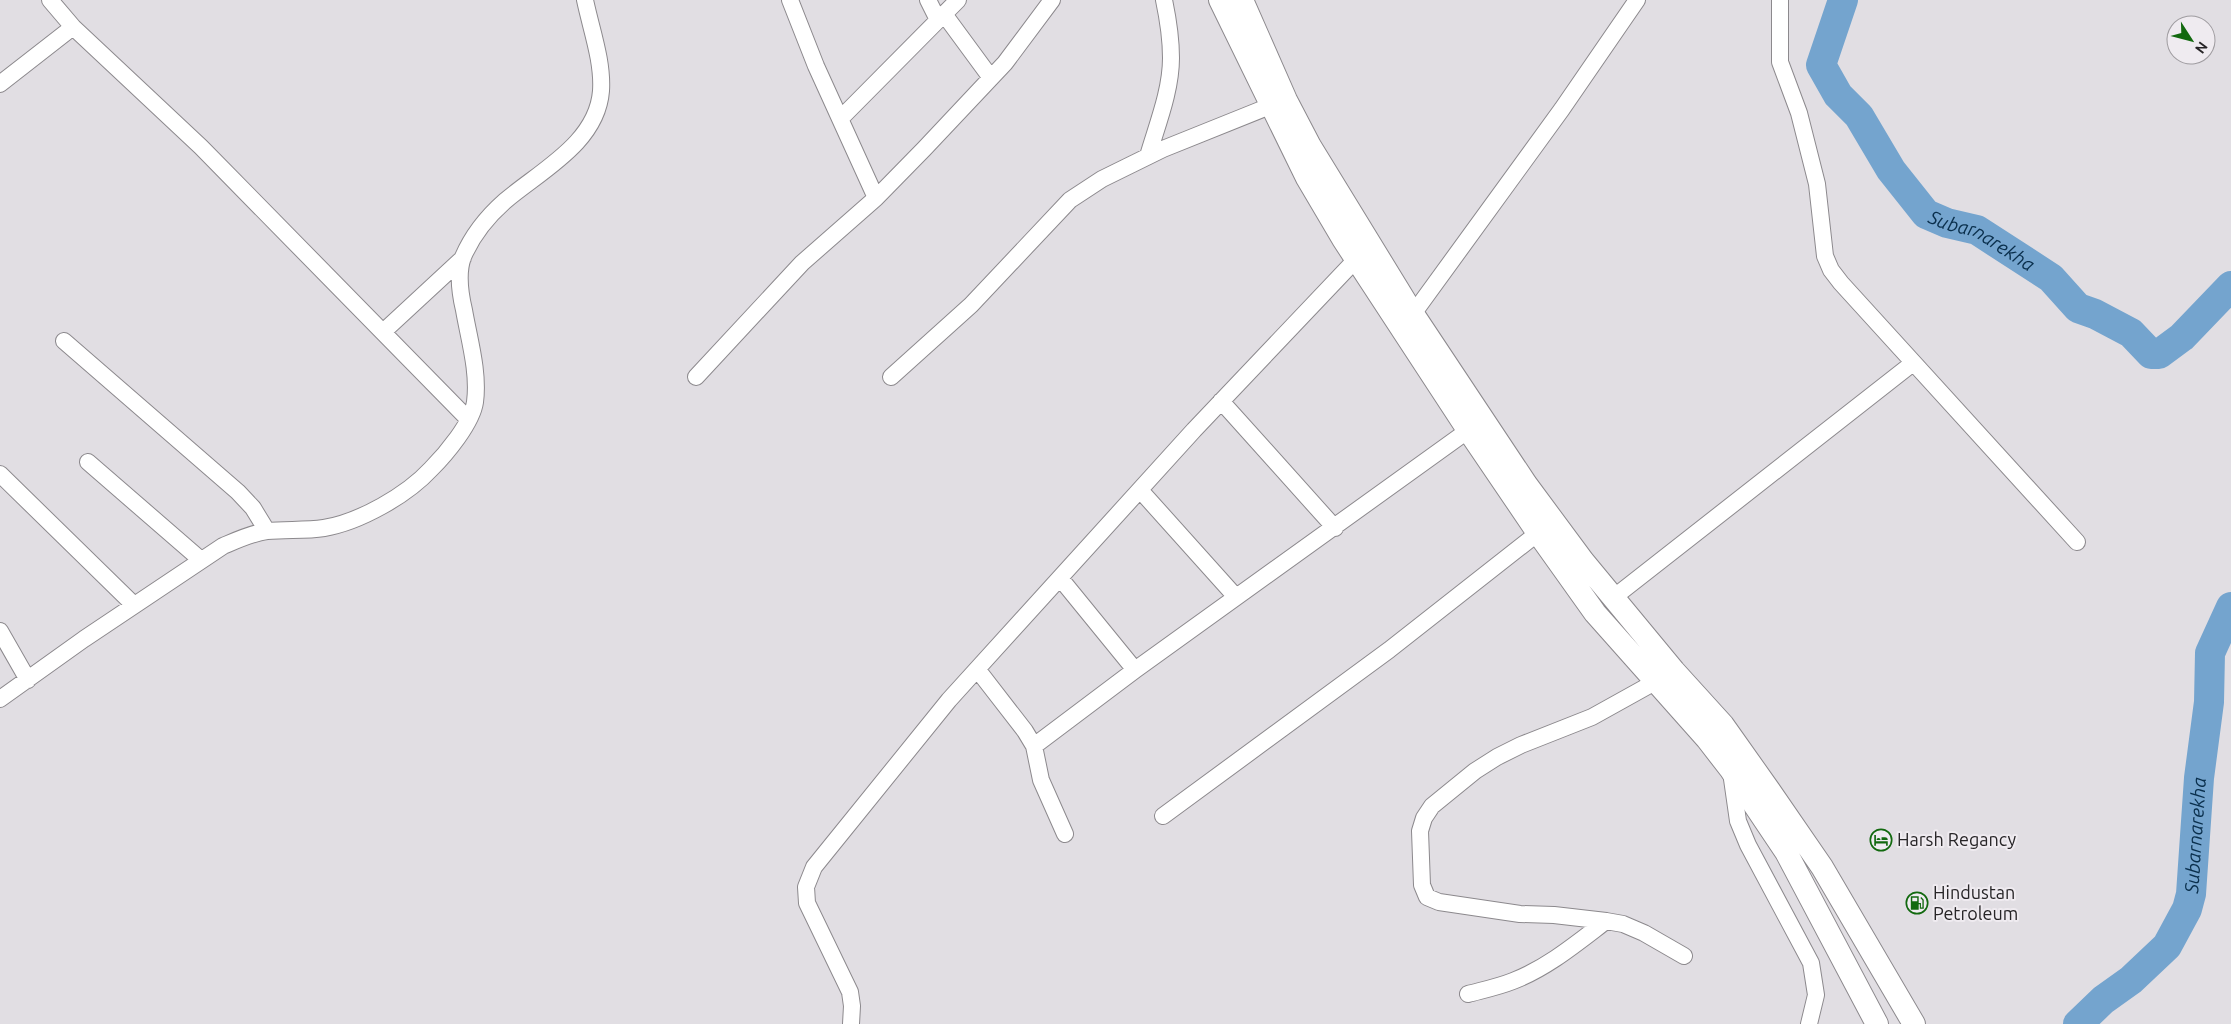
<svg xmlns="http://www.w3.org/2000/svg" width="2231" height="1024" font-family="Ubuntu,sans-serif">
	<style>
		.lines { fill: none; stroke-linecap: round; stroke-linejoin: round }
		.river { stroke: #74a4ce; stroke-width: 30 }
		.minor-casing { stroke: #8c898d; stroke-width: 18 }
		.secondary-casing { stroke: #8c898d; stroke-width: 24 }
		.minor { stroke: #fff; stroke-width: 16 }
		.secondary { stroke: #fff; stroke-width: 22 }
		.labels { text-anchor: middle; stroke-width: 4; stroke-linejoin: round; paint-order: stroke }
		.poi-label { font-size: 18px; fill: #272527; stroke: #efebf0; text-anchor: start }
		.water-label { font-size: 19px; font-style: italic; fill: #0a2f4c; stroke: #efebf0 }
	</style>
	<rect width="100%" height="100%" fill="#e1dee3"/>
	<g class="lines">
		<!-- river -->
		<g class="river">
			<path id="s1" d="M 1843,0 L 1821,65 L 1838,95 L 1859,116 L 1891,170 L 1926,214 L 1947,223 L 1977,230 L 2051,278 L 2078,308 L 2095,314 L 2131,333 L 2151,354 L 2159,354 L 2182,337 L 2231,286"/>
			<path id="s2" d="M 2078,1024 L 2103,1000 L 2131,980 L 2167,946 L 2187,909 L 2191,894 L 2199,778 L 2209,702 L 2210,653 L 2231,607"/>
		</g>
		<!-- minor casing -->
		<g class="minor-casing">
			<path id="minor" d="M 50,0 L 73,27 L 201,147 L 468,419
				M 790,0 L 816,66 L 876,198
				M 928,0 L 938,20
				M 1780,0 L 1780,62 L 1799,113 L 1817,184 L 1825,256 L 1831,270 L 1841,283 L 2077,542
				M 944,14 L 991,78
				M 0,84 L 73,27
				M 841,118 L 958,0
				M 1148,156 C 1157,125 1171,91 1171,58 C 1171,38 1168,19 1164,0
				M 1413,314 L 1562,109 L 1637,0
				M 383,332 L 463,258
				M 64,341 L 238,492 L 253,508 L 267,531
				M 696,377 L 802,263 L 876,198 L 924,149 L 1005,63 L 1052,0
				M 891,377 L 971,305 L 1070,200 L 1102,179 L 1163,149 L 1270,106
				M 1221,401 L 1335,528
				M 88,462 L 201,560
				M 0,474 L 134,605
				M 1140,490 L 1236,597
				M 1060,578 L 1135,670
				M 1613,598 L 1913,363
				M 0,631 L 28,680
				M 977,669 L 1025,731 L 1034,746 L 1041,780 L 1065,834
				M 1655,682 L 1592,717 L 1521,745 L 1497,757 L 1475,771 L 1432,806 L 1424,818 L 1420,831 L 1422,885 L 1427,897 L 1439,902 L 1520,914 L 1554,915 L 1606,921 L 1623,924 L 1644,933 L 1684,956
				M 0,699 L 84,639 L 223,546 C 237,540 252,533 267,531 C 286,529 305,531 324,528 C 360,522 407,495 431,469 C 446,454 472,423 475,402 C 479,372 469,339 464,310 C 460,293 457,273 463,257 C 472,236 488,216 505,201 C 540,171 597,143 601,91 C 603,61 591,29 585,0
				M 1034,746 L 1135,670 L 1477,424
				M 1731,772 L 1738,821 L 1748,845 L 1811,963 L 1816,995 L 1809,1024
				M 1163,816 L 1389,650 L 1538,533
				M 1468,994 C 1483,990 1498,987 1513,981 C 1547,968 1577,943 1606,921
				M 851,1024 L 852,1006 L 850,992 L 807,903 L 806,887 L 814,867 L 949,700 L 1194,430 L 1363,252"/>
		</g>
		<!-- secondary casing -->
		<g class="secondary-casing">
			<path id="secondary" d="M 1220,0 L 1307,178 L 1343,239 L 1468,430 L 1538,533 L 1595,613 L 1707,739 L 1731,770 L 1786,852 L 1877,1024
				M 1242,0 L 1286,100 L 1310,146 L 1413,314 L 1526,484 L 1583,561 L 1674,671 L 1723,725 L 1769,790 L 1822,867 L 1914,1024"/>
		</g>
		<!-- minor -->
		<use href="#minor" class="minor"/>
		<!-- secondary -->
		<use href="#secondary" class="secondary"/>
	</g>
	<!-- icons -->
	<defs>
		<g id="hotel-ring" transform="scale(1.125)"><circle r="9.5" fill="#efebf0" stroke="#12690f" stroke-width="1.5"/><path d="M-6-4.5h1.5V1H6V5H4.5V3h-9V5H-6ZM-4 0a1.8 1.8 0 1 1 3.6 0ZM.5 0V-2.5h3Q6-2.5 6 0Z" fill="#12690f"/></g>
		<g id="fuel-ring" transform="scale(1.125)"><circle r="9.5" fill="#efebf0" stroke="#12690f" stroke-width="1.5"/><path d="M-5.5-6h7V0h2V4h1.3V-2.5L3-4.5l.8-.8L6-3V5H2.5V1h-1V6h-7ZM-4.2-4.7v3.2H.2V-4.7Z" fill="#12690f"/></g>
	</defs>
	<g fill-rule="evenodd">
		<use href="#hotel-ring" x="1881" y="840"/>
		<use href="#fuel-ring" x="1917" y="903"/>
	</g>
	<g class="labels">
		<!-- poi labels -->
		<g class="poi-label">
			<text x="1897" y="846">Harsh Regancy</text>
			<text x="1933" y="899">Hindustan<tspan x="1933" dy="21">Petroleum</tspan></text>
		</g>
		<!-- water labels -->
		<g class="water-label">
			<text dy="7" stroke="none"><textPath href="#s1" startOffset="314">Subarnarekha</textPath></text>
			<text dy="7" stroke="none"><textPath href="#s2" startOffset="235">Subarnarekha</textPath></text>
		</g>
	</g>
	<!-- north arrow -->
	<g transform="translate(2191 40) rotate(126)"><circle r="24" fill="#efebf0" stroke="#9f9ca0"/>
	<path d="M0-4L9 19L0 12L-9 19Z" fill="#12690f"/>
	<text y="-8" font-size="14" font-weight="bold" text-anchor="middle" fill="#272527">N</text>
	</g>
</svg>
